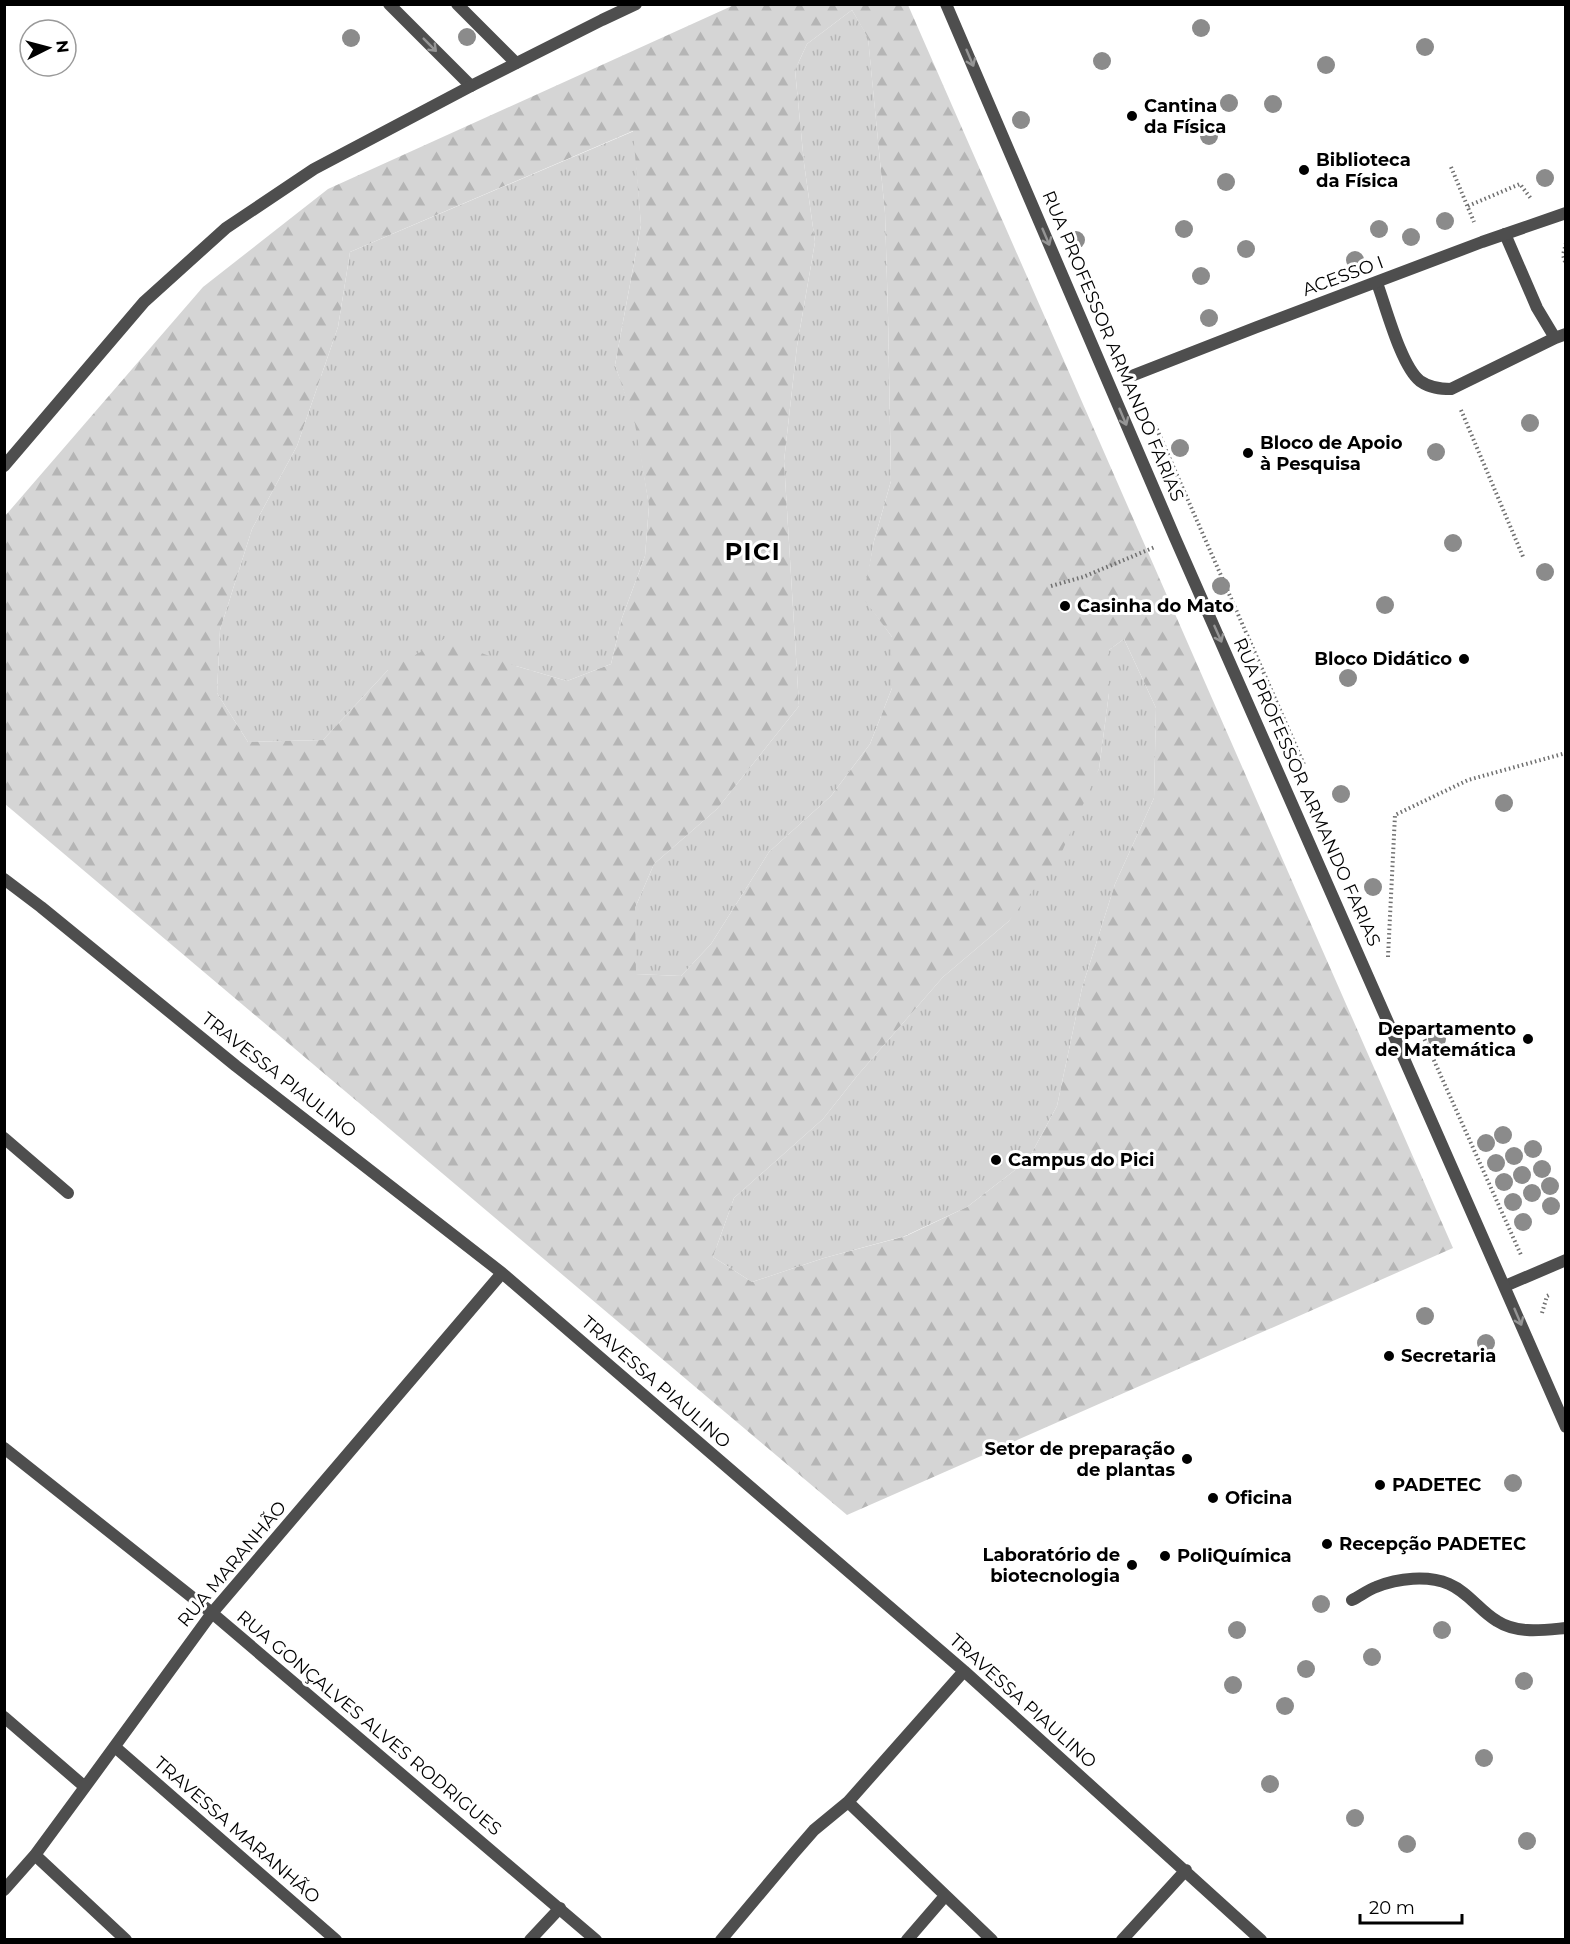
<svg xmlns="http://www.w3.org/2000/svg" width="1570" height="1944" font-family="Montserrat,sans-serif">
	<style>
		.grass { fill: url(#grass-tufts) }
		.forest { fill: url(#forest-firs); fill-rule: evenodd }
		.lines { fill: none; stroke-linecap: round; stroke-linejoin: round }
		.path { stroke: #707070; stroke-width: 4; stroke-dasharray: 1.5 3; stroke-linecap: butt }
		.lane { stroke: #4e4e4e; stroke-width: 12 }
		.street { stroke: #4e4e4e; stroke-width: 12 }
		.tree { fill: #8b8b8b }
		.oneway { stroke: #959595 }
		.poi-dot { fill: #000; stroke: #fff; stroke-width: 2 }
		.labels { text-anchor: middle; stroke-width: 6; stroke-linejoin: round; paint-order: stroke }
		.poi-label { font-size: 18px; font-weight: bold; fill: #000; stroke: #fff; text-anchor: start }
		.street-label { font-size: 18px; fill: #000; stroke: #fff }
		.district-label { font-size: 24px; font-weight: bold; letter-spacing: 1.5px; fill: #000; stroke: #fff }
	</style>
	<defs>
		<pattern id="grass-tufts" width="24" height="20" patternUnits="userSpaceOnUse" patternTransform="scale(1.5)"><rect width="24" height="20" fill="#d5d5d5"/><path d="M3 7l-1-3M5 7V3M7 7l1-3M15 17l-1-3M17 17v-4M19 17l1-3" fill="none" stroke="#b5b5b5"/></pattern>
		<pattern id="forest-firs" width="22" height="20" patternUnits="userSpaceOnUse" patternTransform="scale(1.5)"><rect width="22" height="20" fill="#d5d5d5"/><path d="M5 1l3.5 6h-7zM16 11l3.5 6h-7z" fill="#b5b5b5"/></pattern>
	</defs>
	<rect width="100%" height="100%" fill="#fff"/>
	<!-- grass -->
	<path class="grass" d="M 852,10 L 868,37 L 885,213 L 888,315 L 891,481 L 874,541 L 864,598 L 892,637 L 892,688 L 870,744 L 831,796 L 769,852 L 711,944 L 681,976 L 635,974 L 635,908 L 654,864 L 717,809 L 799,706 L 784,461 L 797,346 L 815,242 L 804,163 L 795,70 L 807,44 Z
		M 634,131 L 641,225 L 615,365 L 636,424 L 649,506 L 645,556 L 622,618 L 611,664 L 567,681 L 516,666 L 388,670 L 323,740 L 248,742 L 217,693 L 220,630 L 252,529 L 297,446 L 338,327 L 350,252 Z
		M 1124,639 L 1156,708 L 1154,798 L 1115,884 L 1082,988 L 1057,1106 L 1028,1160 L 967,1207 L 905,1236 L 824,1258 L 752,1282 L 713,1257 L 734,1198 L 823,1119 L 857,1076 L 943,977 L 1009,921 L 1099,769 L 1109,693 L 1109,650 Z"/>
	<!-- forest -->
	<path class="forest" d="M 734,5 L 908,5 L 1453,1248 L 847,1515 L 5,804 L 5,516 L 203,287 L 328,189 ZM 852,10 L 868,38 L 885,213 L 888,315 L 891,481 L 874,541 L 863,598 L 892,637 L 892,688 L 870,744 L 831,796 L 769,852 L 711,944 L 681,976 L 636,974 L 635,908 L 654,864 L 717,809 L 799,706 L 784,461 L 797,346 L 815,242 L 804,163 L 795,70 L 807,44 ZM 633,131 L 641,225 L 615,365 L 635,424 L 649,506 L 645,556 L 622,618 L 611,664 L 567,681 L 516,666 L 444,639 L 388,670 L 323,740 L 248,742 L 217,693 L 220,630 L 252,529 L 297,446 L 338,327 L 350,252 ZM 1124,639 L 1156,708 L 1154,798 L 1115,884 L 1082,988 L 1057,1106 L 1028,1160 L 967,1207 L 906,1236 L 824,1258 L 752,1282 L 713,1257 L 734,1198 L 823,1119 L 857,1076 L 943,977 L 1009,921 L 1060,856 L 1099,769 L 1109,693 L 1109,650 Z"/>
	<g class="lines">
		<!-- path -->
		<path class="path" d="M 1451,167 L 1474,222
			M 1468,206 L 1520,184 L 1532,200
			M 1566,243 L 1563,255 L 1566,265
			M 1461,410 L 1524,559
			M 1155,425 L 1305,767
			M 1051,586 L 1083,577 L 1155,547
			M 1388,957 L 1395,815 L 1468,780 L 1566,753
			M 1419,1027 L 1521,1255
			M 1542,1313 L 1547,1296 L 1549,1295"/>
		<!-- lane -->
		<path class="lane" d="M 389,4 L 471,86
			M 457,4 L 516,63
			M 1505,234 L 1537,308 L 1555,338 L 1566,334
			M 1377,283 C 1386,307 1401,366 1420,381 C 1430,388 1440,389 1451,389 L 1555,338
			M 4,1138 L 68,1193
			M 1505,1286 L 1566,1260
			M 1352,1600 C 1360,1596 1368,1590 1376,1587 C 1398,1578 1428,1575 1449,1584 C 1468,1592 1480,1611 1497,1621 C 1517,1634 1543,1630 1566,1628
			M 530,1940 L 560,1908"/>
		<!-- street -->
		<path class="street" d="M 946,4 L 1175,538 L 1566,1427
			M 1134,375 L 1257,327 L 1482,242 L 1566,213
			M 4,466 L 144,302 L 226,228 L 314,169 L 471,86 L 602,20 L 636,4
			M 4,879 L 41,907 L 236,1066 L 502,1273 L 964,1671 L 1261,1940
			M 4,1448 L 212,1613 L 596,1940
			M 4,1717 L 85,1787
			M 115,1747 L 336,1940
			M 848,1802 L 992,1940
			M 35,1855 L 126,1940
			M 4,1890 L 35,1855 L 85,1787 L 212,1613 L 502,1273
			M 721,1940 L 794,1853 L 814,1830 L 848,1802 L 964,1671
			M 907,1940 L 945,1896
			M 1122,1940 L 1186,1870"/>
	</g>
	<!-- trees -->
	<g class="tree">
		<circle cx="1201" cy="28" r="9"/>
		<circle cx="467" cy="37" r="9"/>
		<circle cx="351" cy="38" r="9"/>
		<circle cx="1425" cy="47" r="9"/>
		<circle cx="1102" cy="61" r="9"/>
		<circle cx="1326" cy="65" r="9"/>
		<circle cx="1229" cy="103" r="9"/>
		<circle cx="1273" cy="104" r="9"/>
		<circle cx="1021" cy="120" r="9"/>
		<circle cx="1209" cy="136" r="9"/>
		<circle cx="1545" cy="178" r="9"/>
		<circle cx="1226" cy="182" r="9"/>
		<circle cx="1445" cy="221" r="9"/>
		<circle cx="1184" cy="229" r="9"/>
		<circle cx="1379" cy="229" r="9"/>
		<circle cx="1411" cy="237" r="9"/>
		<circle cx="1076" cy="240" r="9"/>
		<circle cx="1246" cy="249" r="9"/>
		<circle cx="1355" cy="260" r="9"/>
		<circle cx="1201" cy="276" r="9"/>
		<circle cx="1209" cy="318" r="9"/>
		<circle cx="1530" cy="423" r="9"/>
		<circle cx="1180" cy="448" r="9"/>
		<circle cx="1436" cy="452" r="9"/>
		<circle cx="1453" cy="543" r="9"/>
		<circle cx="1545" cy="572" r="9"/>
		<circle cx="1221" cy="586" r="9"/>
		<circle cx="1385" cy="605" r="9"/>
		<circle cx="1348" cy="678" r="9"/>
		<circle cx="1341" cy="794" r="9"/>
		<circle cx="1504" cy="803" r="9"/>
		<circle cx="1373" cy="887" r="9"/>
		<circle cx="1437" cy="1039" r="9"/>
		<circle cx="1503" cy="1135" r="9"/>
		<circle cx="1486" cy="1143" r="9"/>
		<circle cx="1533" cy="1149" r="9"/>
		<circle cx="1514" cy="1156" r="9"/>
		<circle cx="1496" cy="1163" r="9"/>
		<circle cx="1542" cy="1169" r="9"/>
		<circle cx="1522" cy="1175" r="9"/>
		<circle cx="1504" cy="1182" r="9"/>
		<circle cx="1550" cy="1186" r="9"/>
		<circle cx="1532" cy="1193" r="9"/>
		<circle cx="1513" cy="1202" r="9"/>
		<circle cx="1551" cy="1206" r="9"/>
		<circle cx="1523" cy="1222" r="9"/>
		<circle cx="1425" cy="1316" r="9"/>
		<circle cx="1486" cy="1343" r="9"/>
		<circle cx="1513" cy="1483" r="9"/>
		<circle cx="1321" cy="1604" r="9"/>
		<circle cx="1237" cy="1630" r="9"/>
		<circle cx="1442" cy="1630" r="9"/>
		<circle cx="1372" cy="1657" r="9"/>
		<circle cx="1306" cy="1669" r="9"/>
		<circle cx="1524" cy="1681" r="9"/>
		<circle cx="1233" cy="1685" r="9"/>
		<circle cx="1285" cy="1706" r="9"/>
		<circle cx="1484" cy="1758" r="9"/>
		<circle cx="1270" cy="1784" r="9"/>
		<circle cx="1355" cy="1818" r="9"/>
		<circle cx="1527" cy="1841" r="9"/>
		<circle cx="1407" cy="1844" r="9"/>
	</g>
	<!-- one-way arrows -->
	<defs><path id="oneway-shaft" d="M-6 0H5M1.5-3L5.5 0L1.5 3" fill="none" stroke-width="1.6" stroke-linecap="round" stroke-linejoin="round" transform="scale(1.5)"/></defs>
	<g class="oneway">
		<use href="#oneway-shaft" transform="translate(430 45) rotate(45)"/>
		<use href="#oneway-shaft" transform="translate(970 58) rotate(67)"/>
		<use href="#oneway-shaft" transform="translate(1046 237) rotate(67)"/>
		<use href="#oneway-shaft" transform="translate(1123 417) rotate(67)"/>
		<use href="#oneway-shaft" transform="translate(1218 634) rotate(66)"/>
		<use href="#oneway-shaft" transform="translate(1518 1317) rotate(67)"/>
	</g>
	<!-- markers -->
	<g class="poi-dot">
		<circle cx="1132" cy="116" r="6"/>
		<circle cx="1304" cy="170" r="6"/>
		<circle cx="1248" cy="453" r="6"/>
		<circle cx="1065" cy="606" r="6"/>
		<circle cx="1464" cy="659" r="6"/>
		<circle cx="1528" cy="1039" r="6"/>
		<circle cx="996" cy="1160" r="6"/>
		<circle cx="1389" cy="1356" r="6"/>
		<circle cx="1187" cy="1459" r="6"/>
		<circle cx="1380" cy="1485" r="6"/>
		<circle cx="1213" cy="1498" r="6"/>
		<circle cx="1327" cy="1544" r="6"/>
		<circle cx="1165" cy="1556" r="6"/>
		<circle cx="1132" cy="1565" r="6"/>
	</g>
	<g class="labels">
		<!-- poi labels -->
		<g class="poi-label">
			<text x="1144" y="112">Cantina<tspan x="1144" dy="21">da Física</tspan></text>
			<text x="1316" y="166">Biblioteca<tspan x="1316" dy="21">da Física</tspan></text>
			<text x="1260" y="449">Bloco de Apoio<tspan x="1260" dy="21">à Pesquisa</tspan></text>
			<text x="1077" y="612">Casinha do Mato</text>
			<text x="1452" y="665" text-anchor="end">Bloco Didático</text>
			<text x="1516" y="1035" text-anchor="end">Departamento<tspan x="1516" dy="21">de Matemática</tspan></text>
			<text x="1008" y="1166">Campus do Pici</text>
			<text x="1401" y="1362">Secretaria</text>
			<text x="1175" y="1455" text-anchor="end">Setor de preparação<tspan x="1175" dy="21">de plantas</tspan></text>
			<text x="1392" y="1491">PADETEC</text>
			<text x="1225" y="1504">Oficina</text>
			<text x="1339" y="1550">Recepção PADETEC</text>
			<text x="1120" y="1561" text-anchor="end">Laboratório de<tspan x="1120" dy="21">biotecnologia</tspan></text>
			<text x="1177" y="1562">PoliQuímica</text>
		</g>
		<!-- street labels -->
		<g class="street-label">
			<text transform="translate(1343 276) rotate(-20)" y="6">ACESSO I</text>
			<text transform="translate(1113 346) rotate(67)" y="6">RUA PROFESSOR ARMANDO FARIAS</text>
			<text transform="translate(1307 792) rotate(66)" y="6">RUA PROFESSOR ARMANDO FARIAS</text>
			<text transform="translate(279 1075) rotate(38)" y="6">TRAVESSA PIAULINO</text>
			<text transform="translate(656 1382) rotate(41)" y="6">TRAVESSA PIAULINO</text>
			<text transform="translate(232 1564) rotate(-50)" y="6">RUA MARANHÃO</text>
			<text transform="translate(1023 1701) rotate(42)" y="6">TRAVESSA PIAULINO</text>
			<text transform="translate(369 1723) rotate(40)" y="6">RUA GONÇALVES ALVES RODRIGUES</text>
			<text transform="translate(237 1830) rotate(41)" y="6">TRAVESSA MARANHÃO</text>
		</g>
		<!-- district labels -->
		<g class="district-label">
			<text x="753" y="560">PICI</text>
		</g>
	</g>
	<!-- border -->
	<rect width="1570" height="1944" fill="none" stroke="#000000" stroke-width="12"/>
	<!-- north arrow -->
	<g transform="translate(48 48) rotate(84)"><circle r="28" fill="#ffffff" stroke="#999999" stroke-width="1.5"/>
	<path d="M0-4.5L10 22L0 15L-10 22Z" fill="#000000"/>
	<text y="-9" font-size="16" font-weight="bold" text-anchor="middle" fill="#000000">N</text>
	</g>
	<!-- scale -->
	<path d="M1360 1914v9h102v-9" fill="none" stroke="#000000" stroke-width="3"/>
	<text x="1369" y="1914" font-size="18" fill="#000000" stroke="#ffffff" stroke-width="4.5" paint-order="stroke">20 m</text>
</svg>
